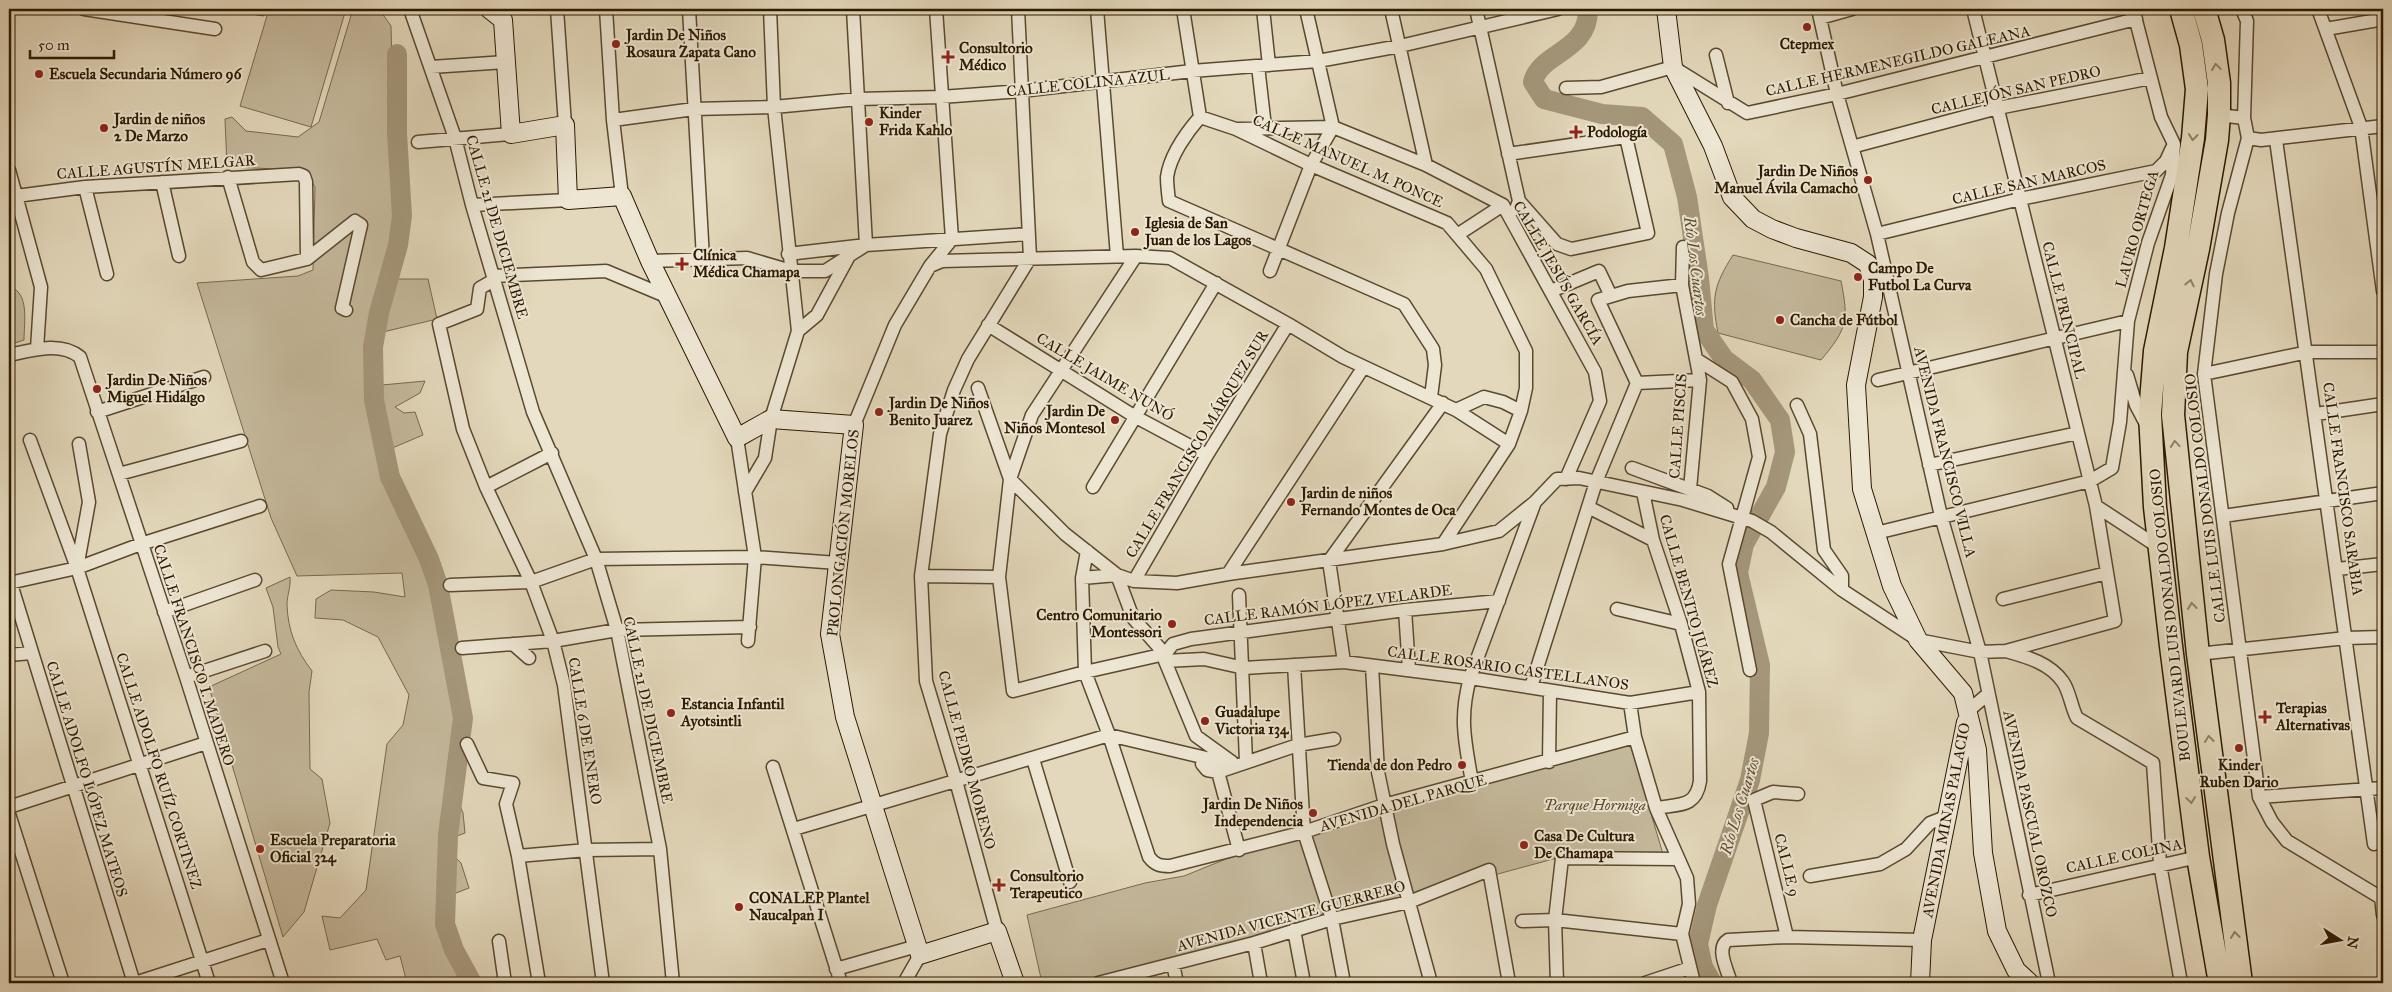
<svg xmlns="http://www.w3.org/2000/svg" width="2392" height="992" font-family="'IM FELL Great Primer',serif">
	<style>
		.green { fill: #c4b89b; stroke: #78684e }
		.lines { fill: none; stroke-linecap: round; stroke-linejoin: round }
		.river { stroke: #a5977b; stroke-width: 20 }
		.street-casing { stroke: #5a492f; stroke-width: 15 }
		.secondary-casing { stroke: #2c1900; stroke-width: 20 }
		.highway-casing { stroke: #2c1900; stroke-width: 25 }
		.street { stroke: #ede6d3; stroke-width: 12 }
		.secondary { stroke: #ede6d3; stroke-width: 18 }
		.highway { stroke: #e3d8bb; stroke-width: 22 }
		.oneway { stroke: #918267 }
		.poi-dot { fill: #8f2418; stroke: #ede6d3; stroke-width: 2 }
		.labels { text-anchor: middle; stroke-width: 4; stroke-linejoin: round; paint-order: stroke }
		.poi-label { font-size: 15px; font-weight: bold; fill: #2c1900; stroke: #ede6d3; text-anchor: start }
		.street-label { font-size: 15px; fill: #2c1900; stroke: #ede6d3 }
		.park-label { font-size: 15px; font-style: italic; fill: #5a492e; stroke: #ede6d3 }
		.water-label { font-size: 16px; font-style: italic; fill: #5c4b31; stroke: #ede6d3 }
	</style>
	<rect width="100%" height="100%" fill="#e3d8bb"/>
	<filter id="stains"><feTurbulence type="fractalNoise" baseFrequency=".004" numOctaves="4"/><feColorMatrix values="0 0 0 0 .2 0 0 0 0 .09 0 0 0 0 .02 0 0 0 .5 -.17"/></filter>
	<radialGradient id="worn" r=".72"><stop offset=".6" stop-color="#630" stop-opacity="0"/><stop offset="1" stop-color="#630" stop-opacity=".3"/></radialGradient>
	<!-- green -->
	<path class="green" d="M 217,9 L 265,9 L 264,16 Z
		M 269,9 L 346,9 L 311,127 L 240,106 Z
		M 353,9 L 379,9 L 391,26 L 392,69 L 390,142 L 396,229 L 385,279 L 428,279 L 437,319 L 383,332 L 379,347 L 382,385 L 425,381 L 420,393 L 395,407 L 404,413 L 415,412 L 423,435 L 378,454 L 397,505 L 432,567 L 442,642 L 456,705 L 447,771 L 463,813 L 465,833 L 454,837 L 451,853 L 461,863 L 469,888 L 443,898 L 449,924 L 476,983 L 407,983 L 400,956 L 386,960 L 377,939 L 330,950 L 322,916 L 340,918 L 366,890 L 387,744 L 403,725 L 409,695 L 378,637 L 343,620 L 315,618 L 316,599 L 331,590 L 374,592 L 405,597 L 402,573 L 297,576 L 271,518 L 197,283 L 298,276 L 313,270 L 315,187 L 304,170 L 227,167 L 225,119 L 232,117 L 246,131 L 298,137 L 319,122 Z
		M 1733,255 L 1841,281 C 1849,321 1847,329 1821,360 L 1718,333 C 1711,298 1714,285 1733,255 Z
		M 9,287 C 30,291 24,324 24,340 L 9,345 Z
		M 290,577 C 291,587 287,595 287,605 C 288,631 296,650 312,671 L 309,692 L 310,769 L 322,779 L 330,823 L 304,912 L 283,937 L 209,687 L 281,654 L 278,647 L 273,607 L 266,588 Z
		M 1630,743 L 1663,854 L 1568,855 L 1095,983 L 1042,983 L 1027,915 L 1145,883 L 1184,876 L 1226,859 L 1309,834 Z"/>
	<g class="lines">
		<!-- river -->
		<path class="river" d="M 1588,9 C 1589,52 1540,52 1533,82 L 1544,99 L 1602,114 L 1642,117 L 1673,144 L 1687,197 L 1699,278 L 1704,330 L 1724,359 L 1752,380 L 1780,420 L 1785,452 L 1776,487 L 1744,544 L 1738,573 L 1760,665 L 1759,733 L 1750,780 L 1707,905 L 1698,944 L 1703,967 L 1712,983
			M 397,54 L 397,133 L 402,216 L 398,245 L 379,313 L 373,347 L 374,400 L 390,477 L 429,559 L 438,585 L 463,718 L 448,835 L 445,924 L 454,950 L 472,983"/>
		<!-- street casing -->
		<g class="street-casing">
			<path id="street" d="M 84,9 L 215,29
				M 410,9 L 455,138 L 472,205 L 533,412 L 596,559 L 617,630 L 660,849 L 673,983
				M 557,9 L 565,125
				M 606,9 L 613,120 L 622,196
				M 689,9 L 703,258
				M 1097,9 L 1117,256
				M 1183,9 L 1200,117 C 1187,132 1170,156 1167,177 C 1167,184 1168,193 1169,201 L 1404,304 L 1433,349 L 1435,365 L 1431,397
				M 1263,9 L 1269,65
				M 1391,9 L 1426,165
				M 1476,9 L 1519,201 L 1516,209
				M 1818,9 L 1837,94 L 1877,234 L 1941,516 L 1980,652 L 2049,983
				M 2242,9 L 2247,21 L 2244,118
				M 2318,9 L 2361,127 L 2383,291
				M 1820,18 L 1852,9
				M 2326,29 L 2378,20
				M 1716,55 L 1728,103
				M 1258,66 L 1265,127
				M 431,67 L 506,62
				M 1566,88 L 1601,87 L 1673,67 L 1747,113 L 1837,94 L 2136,19
				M 2219,115 L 2244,118 L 2248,138 L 2261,140 L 2383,126
				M 1200,117 L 1236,129 L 1311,165 L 1447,223 L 1486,269 L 1526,351 L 1526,388 L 1521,411 L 1509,444 L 1443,544
				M 613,120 L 694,109 L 774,107 L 858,99 L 941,97 L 1021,91 L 1192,71 L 1318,61 L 1400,46 L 1558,9
				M 1238,129 L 1333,127 L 1426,165 L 1503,205 L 1595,372 L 1600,401 L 1566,479
				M 2248,138 L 2228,213 L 2216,274 L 2204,374 L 2259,797 L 2272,822 L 2287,841 L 2383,899
				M 2276,140 L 2374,844
				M 418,142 L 511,134
				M 1859,145 L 1998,108 L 2151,78
				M 1508,154 L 1626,137 L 1648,233 L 1571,249 L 1557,244 L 1519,201
				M 9,170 L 41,287 L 37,349
				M 228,177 L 253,262 L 261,270 L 307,259 L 355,221 L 361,225 L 342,308 L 346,310
				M 162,182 L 179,256
				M 85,187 L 107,274
				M 16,196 L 85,187 L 299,174 L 304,176 L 306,182 L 307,259
				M 472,205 L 568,200
				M 1877,234 L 2020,199 L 2156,171 L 2166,161 L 2172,148
				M 1457,235 L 1503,205
				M 1683,247 L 1682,285 L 1700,380 L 1690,489
				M 788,254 L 866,245 L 1028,234
				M 1136,256 L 1032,415 L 1010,479 L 999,577 L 1013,691 L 1085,672 L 1165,654
				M 650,261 L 747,258 L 791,271 L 825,271 L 866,245 L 853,9
				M 930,266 L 942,261 L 1136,256 L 1170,258 L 1288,324 L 1343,357 L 1456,410 L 1509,444
				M 1270,271 L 1311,165 L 1333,127 L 1306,9
				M 493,276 L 606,271 L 668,297
				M 494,280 L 480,288 L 477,309 L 439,324 L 463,429 L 486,487 L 531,582 L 553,641 L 564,685 L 603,983
				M 1551,291 L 1599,271 L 1611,296
				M 988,325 L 1134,416 L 1207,455
				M 798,331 L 817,315 L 849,256
				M 9,355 C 32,350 61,341 80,357 L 186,677 L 283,983
				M 1696,359 L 1732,382 L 1752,419 L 1759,457 L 1729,564 L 1750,670
				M 2204,374 L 2308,352 L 2383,352
				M 2127,375 L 2136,405 L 2147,426
				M 1878,380 L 2128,321
				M 1637,383 L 1700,380
				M 978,388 L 1010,479 L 1065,534 L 1117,575
				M 1797,405 L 1810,434 L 1824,550 L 1842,576 L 1842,590
				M 1456,410 L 1484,397 L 1503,402 L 1521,411
				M 97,412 L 204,377
				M 2316,414 L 2383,404
				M 854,425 L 895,325 L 930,266 L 952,239 L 936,9
				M 737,438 L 755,557 L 748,641
				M 30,440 L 77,568 L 209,983
				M 1929,465 L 2078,433
				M 1632,468 L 1708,496 L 1727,508
				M 119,474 L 241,441
				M 486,487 L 552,453
				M 1093,487 L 1216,283
				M 745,492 L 765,458 L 771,419 L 798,331 L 774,107 L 770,9
				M 1643,492 L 1653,540 L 1681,624 L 1699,692 L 1700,781 C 1696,808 1679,804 1656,808
				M 2096,506 L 2160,548
				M 1588,507 L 1653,540
				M 2223,516 L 2383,493
				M 1876,533 L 2090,481 L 2112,468 L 2120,422 L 2128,321 L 2148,243 L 2172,175 L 2174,144 L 2161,117 L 2133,9
				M 1087,551 L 1082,578 L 1085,672 L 1109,735 L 1149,857 C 1155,865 1160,866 1170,866 L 1304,832 L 1384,805 L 1635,737
				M 77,568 L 89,502 L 79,444
				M 2337,569 L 2383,564
				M 1228,574 L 1363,368
				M 1117,575 L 1133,618 L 1165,654
				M 921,576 L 999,577
				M 1082,578 L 1117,575 L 1134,581 L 1177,583 L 1228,574 L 1443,544 L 1499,531 L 1535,502 L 1557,479 L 1579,478 L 1683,500 L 1752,521 L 1771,532 L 1842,590 L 1918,640 L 1980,652 L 2006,651 L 2115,621 L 2096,506 L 1973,9
				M 1134,581 L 1207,455 L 1288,324
				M 9,583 L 77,568 L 141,544 L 260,506
				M 11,584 L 134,983
				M 450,585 L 531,582 L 596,559 L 755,557 L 838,563
				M 1239,595 L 1246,761
				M 2003,599 L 2107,573
				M 1617,609 L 1681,624
				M 1405,610 L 1409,669
				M 164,612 L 255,580
				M 513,644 L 529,658
				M 462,648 L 553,641 L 617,630 L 750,627
				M 2006,651 C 2027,657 2050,663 2063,682 C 2070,692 2071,707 2077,718 L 2153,763 L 2160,864 L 2181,983
				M 1165,654 L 1173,644 L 1191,639 L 1405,610 L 1499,601
				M 1165,654 L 1165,661 L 1196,736 L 1232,762
				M 2198,654 L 2346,638 L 2383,637
				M 9,655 L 31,653
				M 1165,661 L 1204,659 L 1244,668 L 1344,662 L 1470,678 L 1630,703 L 1699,692
				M 1344,662 L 1329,561 L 1443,403
				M 1294,665 L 1304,832 L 1332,919 L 1344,983
				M 1372,666 L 1378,772 L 1393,844 L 1431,983
				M 186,677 L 265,651
				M 1531,687 L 1596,482 L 1637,383 L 1598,300 L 1628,291 L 1682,285
				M 1630,703 L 1635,737 L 1656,808 L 1687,878 L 1689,904 L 1682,934 L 1694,983
				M 1968,711 L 1988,694
				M 467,744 L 483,778 L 513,783 L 506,804 L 518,856 L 539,983
				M 1033,759 L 1070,882
				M 1549,762 L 1550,691
				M 1202,764 L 1207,770 L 1218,772 L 1298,745 L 1334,739
				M 773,767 L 841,983
				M 1218,772 L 1239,850
				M 1472,782 C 1465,742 1459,718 1470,678 L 1535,502
				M 2259,797 L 2383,788
				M 9,807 L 206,743
				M 9,814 L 63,983
				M 794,829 L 1109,735 L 1236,765
				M 518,856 L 587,850 L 660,849
				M 1810,876 L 1880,864 L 1906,849 L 1930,823 L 1948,816
				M 2029,895 L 2198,857
				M 2381,897 L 2383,915
				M 1522,921 L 1555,920 L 1682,934
				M 1294,930 L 1304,983
				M 997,931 L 956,781 L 926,681 L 921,576 L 940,434 L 954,390 L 968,359 L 1030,258 L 1018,9
				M 1787,937 L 1754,800 L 1773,792 L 1798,794
				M 499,941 L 505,983
				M 1254,943 L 1261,983
				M 1173,964 L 1177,983
				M 836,969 L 917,946
				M 135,983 L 268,940
				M 904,983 L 920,955
				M 1098,983 L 1254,943 L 1332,919 L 1409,902 L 1489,870 L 1509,983
				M 1557,983 L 1555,920 L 1562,858 L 1677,859
				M 1645,983 L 1690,968
				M 1731,983 C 1728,971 1715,948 1728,940 L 1787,937 L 1922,940"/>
		</g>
		<!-- secondary casing -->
		<g class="secondary-casing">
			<path id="secondary" d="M 489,9 L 503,20 L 511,134 L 565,125 L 568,200 L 622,196 L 650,261 L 737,438 L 771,419 L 854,425 L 830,634 L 845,717 L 920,955 L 997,931 L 1015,983
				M 1666,9 L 1673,67 L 1713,146 L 1732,197 L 1753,219 L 1772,229 L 1796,238 L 1851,253 L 1868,264 L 1873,280 L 1873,297 L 1856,385 L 1862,489 L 1892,586 L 1918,640 L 1963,693 L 1977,750 L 1983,853 L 1997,931 L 2016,970 L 2030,983
				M 1920,983 L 1922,940 L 1966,722"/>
		</g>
		<!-- highway casing -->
		<g class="highway-casing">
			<path id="highway" d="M 2181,9 L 2191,45 L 2197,89 L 2193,138 L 2176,248 L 2155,351 L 2150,414 L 2155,507 L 2171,646 L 2198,857 L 2220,983
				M 2204,9 L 2213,40 L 2219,83 L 2219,115 L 2217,140 L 2198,249 L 2176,352 L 2173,415 L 2198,654 L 2241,983"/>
		</g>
		<!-- street -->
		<use href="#street" class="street"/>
		<!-- secondary -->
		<use href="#secondary" class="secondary"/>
		<!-- highway -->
		<use href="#highway" class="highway"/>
	</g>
	<!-- one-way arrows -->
	<defs><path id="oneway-chevron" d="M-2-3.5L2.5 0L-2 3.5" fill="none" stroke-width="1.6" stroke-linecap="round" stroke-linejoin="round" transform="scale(1.25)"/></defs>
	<g class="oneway">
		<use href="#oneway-chevron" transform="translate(2216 67) rotate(-98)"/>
		<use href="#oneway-chevron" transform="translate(2193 137) rotate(96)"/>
		<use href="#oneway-chevron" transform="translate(2190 283) rotate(-78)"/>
		<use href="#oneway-chevron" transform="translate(2175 444) rotate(-95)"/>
		<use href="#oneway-chevron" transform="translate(2192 606) rotate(-96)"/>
		<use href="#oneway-chevron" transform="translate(2209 739) rotate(-97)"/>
		<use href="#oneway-chevron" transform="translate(2191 800) rotate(83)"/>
		<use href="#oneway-chevron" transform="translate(2235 935) rotate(-97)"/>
	</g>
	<!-- markers -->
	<g class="poi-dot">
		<circle cx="1807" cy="27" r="5"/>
		<circle cx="616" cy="44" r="5"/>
		<path d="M945.5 49.5h5v5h5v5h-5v5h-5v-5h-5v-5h5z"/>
		<circle cx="39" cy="74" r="5"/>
		<circle cx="869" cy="122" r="5"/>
		<circle cx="104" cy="128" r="5"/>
		<path d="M1573.5 124.5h5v5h5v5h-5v5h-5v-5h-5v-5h5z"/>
		<circle cx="1868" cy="180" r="5"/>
		<circle cx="1135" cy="232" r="5"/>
		<path d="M679.5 256.5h5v5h5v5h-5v5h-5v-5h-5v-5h5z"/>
		<circle cx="1858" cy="277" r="5"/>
		<circle cx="1780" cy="320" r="5"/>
		<circle cx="97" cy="389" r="5"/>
		<circle cx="879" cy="412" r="5"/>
		<circle cx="1115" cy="420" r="5"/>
		<circle cx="1291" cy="502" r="5"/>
		<circle cx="1172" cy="624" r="5"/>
		<circle cx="671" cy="713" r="5"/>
		<path d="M2262.5 709.5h5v5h5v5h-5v5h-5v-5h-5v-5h5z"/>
		<circle cx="1205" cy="721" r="5"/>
		<circle cx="2239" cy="748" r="5"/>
		<circle cx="1462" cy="765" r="5"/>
		<circle cx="1313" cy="813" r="5"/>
		<circle cx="1524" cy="845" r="5"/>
		<circle cx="260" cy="849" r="5"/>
		<path d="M996.5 877.5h5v5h5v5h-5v5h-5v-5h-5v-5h5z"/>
		<circle cx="739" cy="907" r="5"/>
	</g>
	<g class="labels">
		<!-- poi labels -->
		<g class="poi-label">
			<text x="626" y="40">Jardin De Niños<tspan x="626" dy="17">Rosaura Zapata Cano</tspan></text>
			<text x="1807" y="49" text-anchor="middle">Ctepmex</text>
			<text x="959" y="53">Consultorio<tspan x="959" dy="17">Médico</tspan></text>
			<text x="49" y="79">Escuela Secundaria Número 96</text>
			<text x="879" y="118">Kinder<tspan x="879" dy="17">Frida Kahlo</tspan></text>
			<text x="114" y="124">Jardin de niños<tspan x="114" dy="17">2 De Marzo</tspan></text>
			<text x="1587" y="137">Podología</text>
			<text x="1858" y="176" text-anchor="end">Jardin De Niños<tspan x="1858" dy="17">Manuel Ávila Camacho</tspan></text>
			<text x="1145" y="228">Iglesia de San<tspan x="1145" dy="17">Juan de los Lagos</tspan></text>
			<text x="693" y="260">Clínica<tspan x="693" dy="17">Médica Chamapa</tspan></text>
			<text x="1868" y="273">Campo De<tspan x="1868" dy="17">Futbol La Curva</tspan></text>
			<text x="1790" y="325">Cancha de Fútbol</text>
			<text x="107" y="385">Jardin De Niños<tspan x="107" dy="17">Miguel Hidalgo</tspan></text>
			<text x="889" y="408">Jardin De Niños<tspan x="889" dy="17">Benito Juarez</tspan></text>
			<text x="1105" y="416" text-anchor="end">Jardin De<tspan x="1105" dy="17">Niños Montesol</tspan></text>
			<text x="1301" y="498">Jardin de niños<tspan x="1301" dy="17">Fernando Montes de Oca</tspan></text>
			<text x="1162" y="620" text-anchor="end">Centro Comunitario<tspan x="1162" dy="17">Montessori</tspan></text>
			<text x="681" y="709">Estancia Infantil<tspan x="681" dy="17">Ayotsintli</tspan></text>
			<text x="2276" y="713">Terapias<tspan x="2276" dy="17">Alternativas</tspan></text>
			<text x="1215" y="717">Guadalupe<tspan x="1215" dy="17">Victoria 134</tspan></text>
			<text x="1452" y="770" text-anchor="end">Tienda de don Pedro</text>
			<text x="2239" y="770" text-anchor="middle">Kinder<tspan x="2239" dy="17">Ruben Dario</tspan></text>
			<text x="1303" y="809" text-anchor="end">Jardin De Niños<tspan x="1303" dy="17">Independencia</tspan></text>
			<text x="1534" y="841">Casa De Cultura<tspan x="1534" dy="17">De Chamapa</tspan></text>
			<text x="270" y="845">Escuela Preparatoria<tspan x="270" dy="17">Oficial 324</tspan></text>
			<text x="1010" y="881">Consultorio<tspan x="1010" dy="17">Terapeutico</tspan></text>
			<text x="749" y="903">CONALEP Plantel<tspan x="749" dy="17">Naucalpan I</tspan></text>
		</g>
		<!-- street labels -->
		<g class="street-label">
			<text transform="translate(1898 61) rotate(-13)" y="5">CALLE HERMENEGILDO GALEANA</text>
			<text transform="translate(1088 83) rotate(-6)" y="5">CALLE COLINA AZUL</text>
			<text transform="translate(2016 90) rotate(-13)" y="5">CALLEJÓN SAN PEDRO</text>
			<text transform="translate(1348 161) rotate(24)" y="5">CALLE MANUEL M. PONCE</text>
			<text transform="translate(156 167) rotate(-4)" y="5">CALLE AGUSTÍN MELGAR</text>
			<text transform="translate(2029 182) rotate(-13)" y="5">CALLE SAN MARCOS</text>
			<text transform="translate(497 227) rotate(74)" y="5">CALLE 21 DE DICIEMBRE</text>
			<text transform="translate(2137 229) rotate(-74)" y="5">LAURO ORTEGA</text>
			<text transform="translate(1558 273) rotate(60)" y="5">CALLE JESÚS GARCÍA</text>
			<text transform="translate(2064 310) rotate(76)" y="5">CALLE PRINCIPAL</text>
			<text transform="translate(1105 377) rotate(31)" y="5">CALLE JAIME NUNÓ</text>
			<text transform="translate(1678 426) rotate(-86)" y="5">CALLE PISCIS</text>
			<text transform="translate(1197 444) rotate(-59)" y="5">CALLE FRANCISCO MÁRQUEZ SUR</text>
			<text transform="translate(1945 452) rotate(76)" y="5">AVENIDA FRANCISCO VILLA</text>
			<text transform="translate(2343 489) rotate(82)" y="5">CALLE FRANCISCO SARABIA</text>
			<text transform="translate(2205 498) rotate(-97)" y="5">CALLE LUIS DONALDO COLOSIO</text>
			<text transform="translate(843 533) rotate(-84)" y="5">PROLONGACIÓN MORELOS</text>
			<text transform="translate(1689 601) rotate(74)" y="5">CALLE BENITO JUÁREZ</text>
			<text transform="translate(1328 605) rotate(-7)" y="5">CALLE RAMÓN LÓPEZ VELARDE</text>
			<text transform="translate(2170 615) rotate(-96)" y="5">BOULEVARD LUIS DONALDO COLOSIO</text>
			<text transform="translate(194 655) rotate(72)" y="5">CALLE FRANCISCO I. MADERO</text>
			<text transform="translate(1508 668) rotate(8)" y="5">CALLE ROSARIO CASTELLANOS</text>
			<text transform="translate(648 710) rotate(78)" y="5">CALLE 21 DE DICIEMBRE</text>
			<text transform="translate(585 731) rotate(81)" y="5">CALLE 6 DE ENERO</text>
			<text transform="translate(967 760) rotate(75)" y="5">CALLE PEDRO MORENO</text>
			<text transform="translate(159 771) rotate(72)" y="5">CALLE ADOLFO RUÍZ CORTINEZ</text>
			<text transform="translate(87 779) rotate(73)" y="5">CALLE ADOLFO LÓPEZ MATEOS</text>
			<text transform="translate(1403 803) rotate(-16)" y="5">AVENIDA DEL PARQUE</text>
			<text transform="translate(2030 814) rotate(78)" y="5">AVENIDA PASCUAL OROZCO</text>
			<text transform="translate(1946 820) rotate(-79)" y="5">AVENIDA MINAS PALACIO</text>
			<text transform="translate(2124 856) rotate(-12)" y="5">CALLE COLINA</text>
			<text transform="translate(1787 865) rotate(76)" y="5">CALLE 9</text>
			<text transform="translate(1291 916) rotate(-15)" y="5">AVENIDA VICENTE GUERRERO</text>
		</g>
		<!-- park labels -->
		<g class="park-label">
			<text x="1595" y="810">Parque Hormiga</text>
		</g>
		<!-- water labels -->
		<g class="water-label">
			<text transform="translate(1696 266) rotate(83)" y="6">Río Los Cuartos</text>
			<text transform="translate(1739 806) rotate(-73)" y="6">Río Los Cuartos</text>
		</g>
	</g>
	<!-- margin -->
	<rect width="2392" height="992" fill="none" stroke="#e3d8bb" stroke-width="30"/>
	<rect x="10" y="10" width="2372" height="972" fill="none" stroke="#2c1900" stroke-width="2.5"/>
	<rect x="15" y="15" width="2362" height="962" fill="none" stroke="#2c1900"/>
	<!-- north arrow -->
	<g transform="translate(2340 940) rotate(101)" stroke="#ede6d3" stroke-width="4" paint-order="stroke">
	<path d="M0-4L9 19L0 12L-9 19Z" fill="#2c1900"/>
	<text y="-8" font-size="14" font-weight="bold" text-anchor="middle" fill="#2c1900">N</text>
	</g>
	<!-- scale -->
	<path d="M30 50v8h84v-8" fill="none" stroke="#2c1900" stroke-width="2.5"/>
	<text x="38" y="50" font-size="15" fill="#2c1900" stroke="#ede6d3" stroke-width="4" paint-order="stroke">50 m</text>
	<rect width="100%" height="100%" filter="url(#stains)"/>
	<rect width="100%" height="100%" fill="url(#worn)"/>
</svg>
